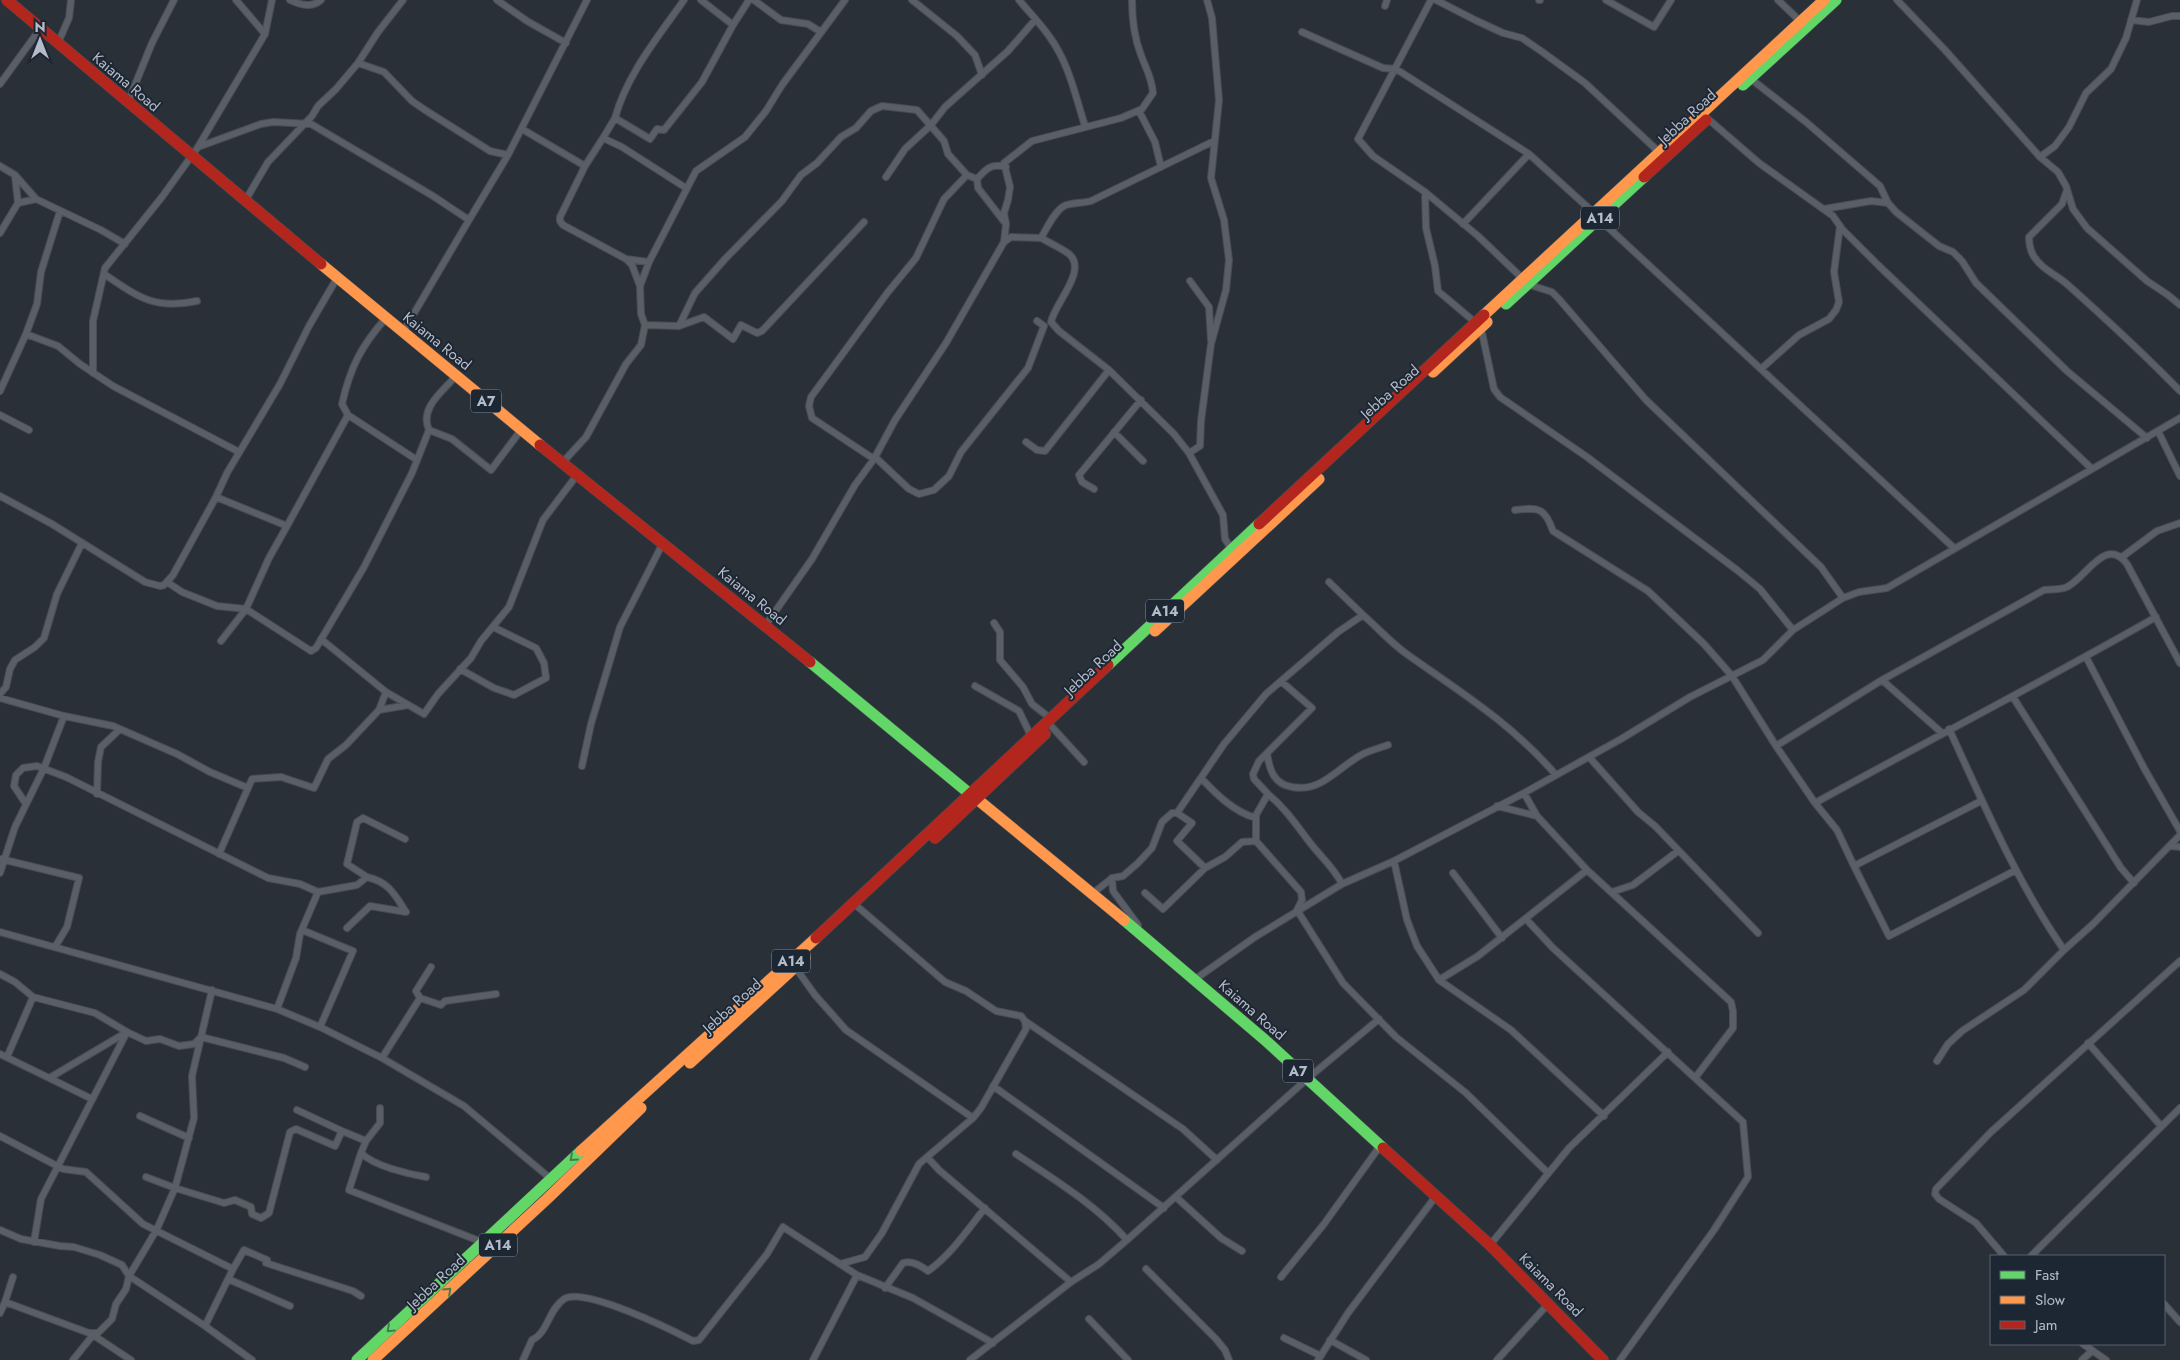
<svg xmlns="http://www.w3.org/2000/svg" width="2180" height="1360" font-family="Jost,sans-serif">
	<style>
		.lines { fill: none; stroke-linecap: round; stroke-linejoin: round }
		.street-casing { stroke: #484c53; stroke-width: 8 }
		.fast-casing { stroke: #474c53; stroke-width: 12 }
		.slow-casing { stroke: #474c53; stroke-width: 12 }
		.jam-casing { stroke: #474c53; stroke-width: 12 }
		.street { stroke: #5a5e66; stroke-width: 6 }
		.fast { stroke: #63d668; stroke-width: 11 }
		.slow { stroke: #ff974d; stroke-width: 11 }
		.jam { stroke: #b3261e; stroke-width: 11 }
		.oneway { stroke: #407e4e }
		.labels { text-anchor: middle; stroke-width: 4; stroke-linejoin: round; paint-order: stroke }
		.shield { fill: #1d2633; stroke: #878f9c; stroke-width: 1 }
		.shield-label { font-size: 14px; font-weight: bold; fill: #b4bcc9 }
		.street-label { font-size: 15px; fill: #b4bcc9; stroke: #1d2633 }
	</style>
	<rect width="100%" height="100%" fill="#2a3038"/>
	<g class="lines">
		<!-- street casing -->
		<g class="street-casing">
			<path id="street" d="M 236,0 L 265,34
				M 290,0 C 300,5 312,8 321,0
				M 497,0 L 527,21 L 566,43
				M 701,0 L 733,25 L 749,0
				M 754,0 L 781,20 L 808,24 L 821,32
				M 912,0 L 957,36 L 975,55 L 982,75
				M 1019,0 C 1029,12 1040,23 1049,36 C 1069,63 1075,95 1085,126
				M 1431,0 L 1358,139 L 1373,156 L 1425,192 L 1478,236 L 1522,278
				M 1436,0 L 1475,20 L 1503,33 L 1522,38 L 1541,51 L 1585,83 L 1659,152
				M 1539,0 L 1540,0
				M 1606,0 L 1654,27 L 1671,0
				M 1778,0 L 1801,22
				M 1897,0 L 1945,50 L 2040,157 L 2058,172 L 2066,186 L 2073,209 L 2087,228 L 2147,281 L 2168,295 L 2180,305
				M 1385,6 L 1387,0
				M 2131,20 L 2149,22 L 2172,16 L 2180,16
				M 1302,32 L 1383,68 L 1396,69 L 1529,154 L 1463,224
				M 58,43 L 69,18 L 71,0
				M 358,63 L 378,32 L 403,0
				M 1751,79 L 1806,122 L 1880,186 L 1888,203 L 1896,212 L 1939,246 L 1953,252 L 1962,261 L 1976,283 L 2067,371 L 2147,438
				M 0,84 L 40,29
				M 128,102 L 152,43 L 174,0
				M 1139,111 L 1155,142 L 1161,167
				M 615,118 C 627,74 658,37 684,0
				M 1707,118 L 1759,163 L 1833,216 L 1842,229 L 1878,265 L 2091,468
				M 522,129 L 585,166
				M 603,138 L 615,118 L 650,139 L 657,129 L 664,130 L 702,82 L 733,25
				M 198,147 L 261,124 L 273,122 L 311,124 L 433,196 L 469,220 L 508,155 L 587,0
				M 1529,154 L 1594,213
				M 2040,157 L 2055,146 L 2069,127 L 2086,93 L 2111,69 L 2126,38 L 2137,0
				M 0,166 L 15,175 L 36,199 L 101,230 L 125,244
				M 886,177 L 905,149 L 931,125 L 945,107 L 1008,51 L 1035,20
				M 977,179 C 986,169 991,163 1006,167
				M 2067,190 L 2062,204 L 2029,237 C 2029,244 2030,249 2033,255 C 2041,269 2057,275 2068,285 C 2106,319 2144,354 2180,391
				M 1425,192 L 1426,228 L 1435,266 L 1438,291 L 1476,323
				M 245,201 L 268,162 L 312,116 L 318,106 L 336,89 L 358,63 L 384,72 L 412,101 L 425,110 L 490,151 L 508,155
				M 18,203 L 36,199
				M 1824,209 L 1871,201 L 1888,203
				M 1599,219 L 1954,548
				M 0,233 L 18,203 L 15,176
				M 1041,238 C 1050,243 1061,248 1069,254 C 1088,270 1055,303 1051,322 L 1059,331 L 1109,370 L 1174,434 L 1189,453 L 1223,515 L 1225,539 L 1232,550
				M 1004,242 L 1006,224 L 1004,213 L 1008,200 L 1010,187 L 1004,163 L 1032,141 L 1121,118 L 1142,109 L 1153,93 C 1152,78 1146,69 1141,55 C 1134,37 1132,19 1132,0
				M 627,260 L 632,265 L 640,286
				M 649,262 L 626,259 L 563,225 L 560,221 L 560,217 L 585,166 L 603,138 L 622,147 L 686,188
				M 104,274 C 138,297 154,310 197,301
				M 1190,281 L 1209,307 L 1211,340
				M 1527,284 L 1552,292 L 1558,298 L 1646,400 L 1821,567 L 1843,598
				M 386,318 C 361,346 350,368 342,404 L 348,415 L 417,460
				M 645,325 L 679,326 L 704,317 L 733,339 L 741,325 L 757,333 L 762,331 L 864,222
				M 679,326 L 695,293 L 725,259 L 782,201 L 801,175 L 817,163 L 841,137 L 856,128 L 871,111 L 882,106 L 917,110 L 944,141 L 948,154 L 967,175 L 977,179 L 978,188 L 1006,224
				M 1481,328 L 1494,389 L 1500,397 L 1587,457 L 1737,570 L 1760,589 L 1793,630
				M 403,332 L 469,220
				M 26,334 L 37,304 L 41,272 L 60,211
				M 1761,369 L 1799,335 L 1829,319 L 1836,310 L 1839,302 L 1834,272 L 1840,226
				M 93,373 L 93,321 L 105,268 L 162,197 L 198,147 L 265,34 L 272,0
				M 0,391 L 26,334 L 58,346 L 80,364 L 113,386 L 239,452
				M 0,415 L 29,430
				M 429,430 C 419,408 443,391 456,376
				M 2158,431 L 2180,476
				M 1114,432 L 1143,461
				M 1026,442 L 1037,450 L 1045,451 L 1109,370
				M 1189,453 L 1200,446 L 1201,421 L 1211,344 L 1226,290 L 1229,260 L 1224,220 L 1211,178 L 1219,100 L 1212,18 L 1207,0
				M 875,457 L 909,489 L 919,494 L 934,490 L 949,476 L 961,452 L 1028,368 L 1044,326 L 1037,321
				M 874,459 L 812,418 L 809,406 L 811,397 L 888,292 L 916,258 L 944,199 L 967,175
				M 563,462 L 586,437 L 626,364 L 641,345 L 645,325 L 641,314 L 640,286 L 649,262 L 696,171 L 745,137 L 766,111 L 782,85 L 845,0
				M 1094,489 L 1082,482 L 1079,475 L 1141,400
				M 0,496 L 52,524 L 145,582 L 160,586 L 164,585 L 173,575 L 216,497 L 227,473 L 280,384 L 309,326 L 337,278
				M 216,497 L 287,526 L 348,415
				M 1515,510 C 1539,507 1545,508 1553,531 L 1648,591 L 1704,644 L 1732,676 L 1776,746 L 1815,803 C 1929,740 2044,681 2156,617
				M 2122,557 L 2157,531 L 2180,523
				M 167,582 L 182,592 L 217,606 L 246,609 L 311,651 L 316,648 L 364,567 L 412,473 L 429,430 L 452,439 L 491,470 L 521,430
				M 1329,582 L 1363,615
				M 994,623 L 1000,632 L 1000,660 L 1023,687 L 1032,704 L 1050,718
				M 765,626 L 812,559 L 855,485 L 874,459 L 895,420 L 946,343 L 1004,242 L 1011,237 L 1041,238 C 1047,228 1054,212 1064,206 C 1069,203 1085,203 1091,201 L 1214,141
				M 321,639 L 386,692 L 424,714 L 438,694 L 471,658 L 481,641 L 509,607 L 543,520 L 577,475
				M 221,641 L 246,609 L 269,558 L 287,526
				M 2086,657 L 2144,768 L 2180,831
				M 460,669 L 494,688 L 514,695 L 546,678 L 544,663 L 536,648 L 493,627
				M 1882,680 L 2044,590 C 2051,589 2061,590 2067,587 C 2086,578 2106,535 2127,564 L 2180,663
				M 975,686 L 1019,711 L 1031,736
				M 0,694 L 6,687 L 10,669 L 15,660 L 35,647 L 44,638 L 57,594 L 82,543
				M 2013,697 L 2121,868 L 2134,883
				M 0,698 L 64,716 L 44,768 L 15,827 L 0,873
				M 379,710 L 408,705
				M 64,716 L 113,726 L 177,754 L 210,772 L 248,788
				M 1052,727 L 1084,762
				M 1949,729 C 1984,804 2016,881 2064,950 L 2093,924 L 2180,835
				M 1776,746 L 1882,680 L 1942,733
				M 1267,754 C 1270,771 1274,784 1292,787 C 1322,793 1339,766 1363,754 C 1371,750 1380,748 1388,745
				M 1589,757 L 1638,812 L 1655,826 L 1758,933
				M 582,766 L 591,724 L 620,627 L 663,543
				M 1201,778 C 1216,794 1234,812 1256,818
				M 1524,793 L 1537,816 L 1587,870 L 1731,1002 L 1733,1011 L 1733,1028 L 1695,1078
				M 97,794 L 98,762 L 101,747 L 119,730
				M 1268,794 C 1286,809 1297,826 1311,844 C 1322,858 1334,868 1342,884
				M 1981,801 L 1854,866 L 1889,936 L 2016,870
				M 1815,803 L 1837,830 L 1854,866
				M 26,804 L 14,786 L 16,775 L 23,768 L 37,766 L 66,777 L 268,878 L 300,884 L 318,892 L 300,934 L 296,958 L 277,1009
				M 1497,806 L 1537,816
				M 1256,841 L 1301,892 L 1302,900 L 1297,910 L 1343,983 L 1396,1037 L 1466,1093 L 1548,1173
				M 2170,846 L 2180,847
				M 219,854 L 252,779 L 281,777 L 314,788 L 328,759 L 346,745 L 379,710 L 386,692
				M 1,859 L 79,878 L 67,927 L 55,947
				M 1394,861 L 1407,920 L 1417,946 L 1439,980 L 1511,1030 L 1604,1116
				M 1205,868 L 1177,841 L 1192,823 L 1177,813 L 1224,744 L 1266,694 L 1338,632 L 1363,615 C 1378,628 1392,644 1408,655 C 1462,693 1512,724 1556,775
				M 1453,873 L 1502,938
				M 367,877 L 347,864 L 357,822 L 363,818 L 405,839
				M 1112,878 L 1113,891 L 1138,925 L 1138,929
				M 318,892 L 357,885 L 367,877 C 389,882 395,895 406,912 L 370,906 L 347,928
				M 1612,892 L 1633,885 L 1678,851
				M 1145,893 L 1163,909 L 1205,868 L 1225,857 L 1242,842 L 1256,841 L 1256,815 L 1268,794 L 1254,779 L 1253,774 L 1259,761 L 1312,708 L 1282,682
				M 1092,894 L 1112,878 L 1123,876 L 1138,863 L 1152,848 L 1162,822 L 1172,813 L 1177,813
				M 858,907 L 945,982 L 966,991 L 996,1011 L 1021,1016 L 1025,1021 L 1026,1029 L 981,1108 L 973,1118 L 927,1157
				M 1526,919 L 1553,948 L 1743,1122 L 1748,1177 L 1714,1230 L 1620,1360
				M 302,930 L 353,951 L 320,1027
				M 0,932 L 277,1009 L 320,1027 L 382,1058 L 464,1106 L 551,1179
				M 795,967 L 815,995 L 846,1030 L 973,1118
				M 0,974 L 15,982 L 33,997 L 95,1013 L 127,1032 L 146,1041 L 160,1039 L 179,1046 L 194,1044 L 201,1037 L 284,1058 L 305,1067
				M 1194,980 L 1255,937 L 1342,884 L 1394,861 L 1524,793 L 1621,739 L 1690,697 L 1763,660 L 1793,630 L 1843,598 L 1859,592 L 1887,588 L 2180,418
				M 1439,980 L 1478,956 L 1587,870
				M 420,998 L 441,1005 L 445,1001 L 496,994
				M 1025,1021 L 1183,1129 L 1217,1160
				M 2088,1043 L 2161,1126
				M 0,1054 L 92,1099
				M 7,1057 L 33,997
				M 382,1058 L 420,998 L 416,991 L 431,967
				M 1937,1061 L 1948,1044 L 1962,1031 L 2024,990 L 2064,950
				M 51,1077 L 127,1032
				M 993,1086 L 1164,1208
				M 140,1116 L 189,1138
				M 342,1131 L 366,1141 L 380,1123 L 380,1108
				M 0,1136 L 63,1169 L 86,1172 L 143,1224 L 233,1269 L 244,1250 L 267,1260 L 266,1263 L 353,1291 L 361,1296
				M 366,1141 L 361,1153 C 374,1166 408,1174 426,1177
				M 361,1153 L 349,1190 L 482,1242
				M 1016,1154 C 1055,1180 1096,1205 1127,1240
				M 146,1177 L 175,1188 L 194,1118 L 192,1076 L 212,990
				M 1176,1197 L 1221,1238 L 1242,1251
				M 0,1230 L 21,1239 L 60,1246 L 74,1247 L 100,1255 L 122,1265 L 129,1276 L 205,1326 L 252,1360
				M 34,1242 L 41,1199 L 127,1032
				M 1490,1245 L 1569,1148 L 1668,1052
				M 2004,1256 L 1976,1223 L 1939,1199 L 1935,1194 L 1936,1189 L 1991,1132 L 2180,961
				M 2031,1256 L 2180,1108
				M 840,1264 L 865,1257 L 882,1233 L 919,1164 L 927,1157 L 939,1170 L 1071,1282
				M 1146,1269 L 1216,1339 L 1225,1350 L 1229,1360
				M 13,1277 L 5,1302 L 89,1333 L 98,1333 L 112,1319 L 116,1304 L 126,1289 L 129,1276 L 157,1229 L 175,1188 L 224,1203 L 235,1200 L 251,1207 L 252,1214 L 261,1218 L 269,1213 L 290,1132 L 296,1129 L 335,1146 L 342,1131 L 297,1110
				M 1281,1277 L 1324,1224 L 1380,1146
				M 228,1279 L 290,1306
				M 885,1288 L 903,1263 C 912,1260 921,1266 928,1271 C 951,1255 968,1229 985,1208
				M 2164,1304 L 2180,1322
				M 0,1313 L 5,1302
				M 1089,1319 L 1128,1360
				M 205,1326 L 233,1269
				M 1284,1338 L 1321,1356
				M 1330,1340 L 1366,1360
				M 2083,1344 L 2106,1360
				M 73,1360 L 93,1335 L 131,1360
				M 523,1360 L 532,1340 C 548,1333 548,1310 564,1299 C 583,1286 672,1330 693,1341 L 699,1340 L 767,1254 L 783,1227 L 857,1275 L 913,1298 L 993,1343
				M 813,1360 L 857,1275
				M 970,1360 L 1071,1282 L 1099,1264 L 1127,1240 L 1307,1079 L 1379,1019
				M 1318,1360 L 1348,1313 L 1436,1196
				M 1497,1360 L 1549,1303
				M 2082,1360 L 2092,1351"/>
		</g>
		<!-- fast casing -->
		<g class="fast-casing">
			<path id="fast" d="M 1743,85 L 1836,0
				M 1506,304 L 1644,177
				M 810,662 L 970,794
				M 1108,665 L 1259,524
				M 1124,920 L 1265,1040 L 1383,1148
				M 357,1360 L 581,1151"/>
		</g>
		<!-- slow casing -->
		<g class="slow-casing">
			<path id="slow" d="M 321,264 L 540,445
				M 1484,315 L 1824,0
				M 1433,372 L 1487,322
				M 1155,631 L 1319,479
				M 977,799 L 1124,920
				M 690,1063 L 805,958
				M 581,1151 L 816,938
				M 373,1360 L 548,1198 L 641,1108"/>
		</g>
		<!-- jam casing -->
		<g class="jam-casing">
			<path id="jam" d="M 7,0 L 321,264
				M 1644,177 L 1706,120
				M 540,445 L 810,662
				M 1259,524 L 1484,315
				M 935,838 L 1045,734
				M 816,938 L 1108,665
				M 1383,1148 L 1490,1245 L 1603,1360"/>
		</g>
		<!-- street -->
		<use href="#street" class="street"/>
		<!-- fast -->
		<use href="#fast" class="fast"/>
		<!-- slow -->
		<use href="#slow" class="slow"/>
		<!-- jam -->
		<use href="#jam" class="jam"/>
	</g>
	<!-- one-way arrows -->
	<defs><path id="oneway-chevron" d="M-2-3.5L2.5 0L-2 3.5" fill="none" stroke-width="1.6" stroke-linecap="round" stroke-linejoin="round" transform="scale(1.25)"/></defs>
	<g class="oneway">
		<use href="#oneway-chevron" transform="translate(573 1158) rotate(138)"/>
		<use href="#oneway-chevron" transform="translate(448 1291) rotate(-43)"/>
		<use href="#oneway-chevron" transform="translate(390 1329) rotate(137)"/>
	</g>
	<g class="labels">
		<!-- shield labels -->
		<g class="shield">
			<rect x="1581" y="206.5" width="38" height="23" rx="4"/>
			<rect x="471" y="389.5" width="30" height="23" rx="4"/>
			<rect x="1146" y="599.5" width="38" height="23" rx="4"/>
			<rect x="772" y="949.5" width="38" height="23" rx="4"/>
			<rect x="1283" y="1059.5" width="30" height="23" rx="4"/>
			<rect x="479" y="1233.5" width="38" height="23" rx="4"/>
		</g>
		<g class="shield-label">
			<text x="1600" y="223">A14</text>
			<text x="486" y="406">A7</text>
			<text x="1165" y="616">A14</text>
			<text x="791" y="966">A14</text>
			<text x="1298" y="1076">A7</text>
			<text x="498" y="1250">A14</text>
		</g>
		<!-- street labels -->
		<g class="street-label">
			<text transform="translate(126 82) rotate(40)" y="5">Kaiama Road</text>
			<text transform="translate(1687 117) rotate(-43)" y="5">Jebba Road</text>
			<text transform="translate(437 341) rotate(39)" y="5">Kaiama Road</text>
			<text transform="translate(1390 392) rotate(-42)" y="5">Jebba Road</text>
			<text transform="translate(752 596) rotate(39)" y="5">Kaiama Road</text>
			<text transform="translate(1093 668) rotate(-43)" y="5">Jebba Road</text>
			<text transform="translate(732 1006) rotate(-42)" y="5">Jebba Road</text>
			<text transform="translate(1252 1010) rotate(41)" y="5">Kaiama Road</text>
			<text transform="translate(436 1282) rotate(-43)" y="5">Jebba Road</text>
			<text transform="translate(1551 1285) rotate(45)" y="5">Kaiama Road</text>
		</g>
	</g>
	<!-- legend -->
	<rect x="1990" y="1255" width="175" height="90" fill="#1d2633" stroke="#59626f"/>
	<rect x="2000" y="1271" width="25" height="8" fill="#63d668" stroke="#59626f"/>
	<text x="2035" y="1280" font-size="15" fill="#b4bcc9">Fast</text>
	<rect x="2000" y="1296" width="25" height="8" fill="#ff974d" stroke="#59626f"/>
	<text x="2035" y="1305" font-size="15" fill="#b4bcc9">Slow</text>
	<rect x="2000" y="1321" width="25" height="8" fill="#b3261e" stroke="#59626f"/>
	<text x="2035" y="1330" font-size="15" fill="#b4bcc9">Jam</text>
	<!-- north arrow -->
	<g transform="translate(40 40)" stroke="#1d2633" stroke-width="4" paint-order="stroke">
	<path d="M0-4L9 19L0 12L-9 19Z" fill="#b4bcc9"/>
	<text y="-8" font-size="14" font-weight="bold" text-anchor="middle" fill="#b4bcc9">N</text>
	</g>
</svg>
